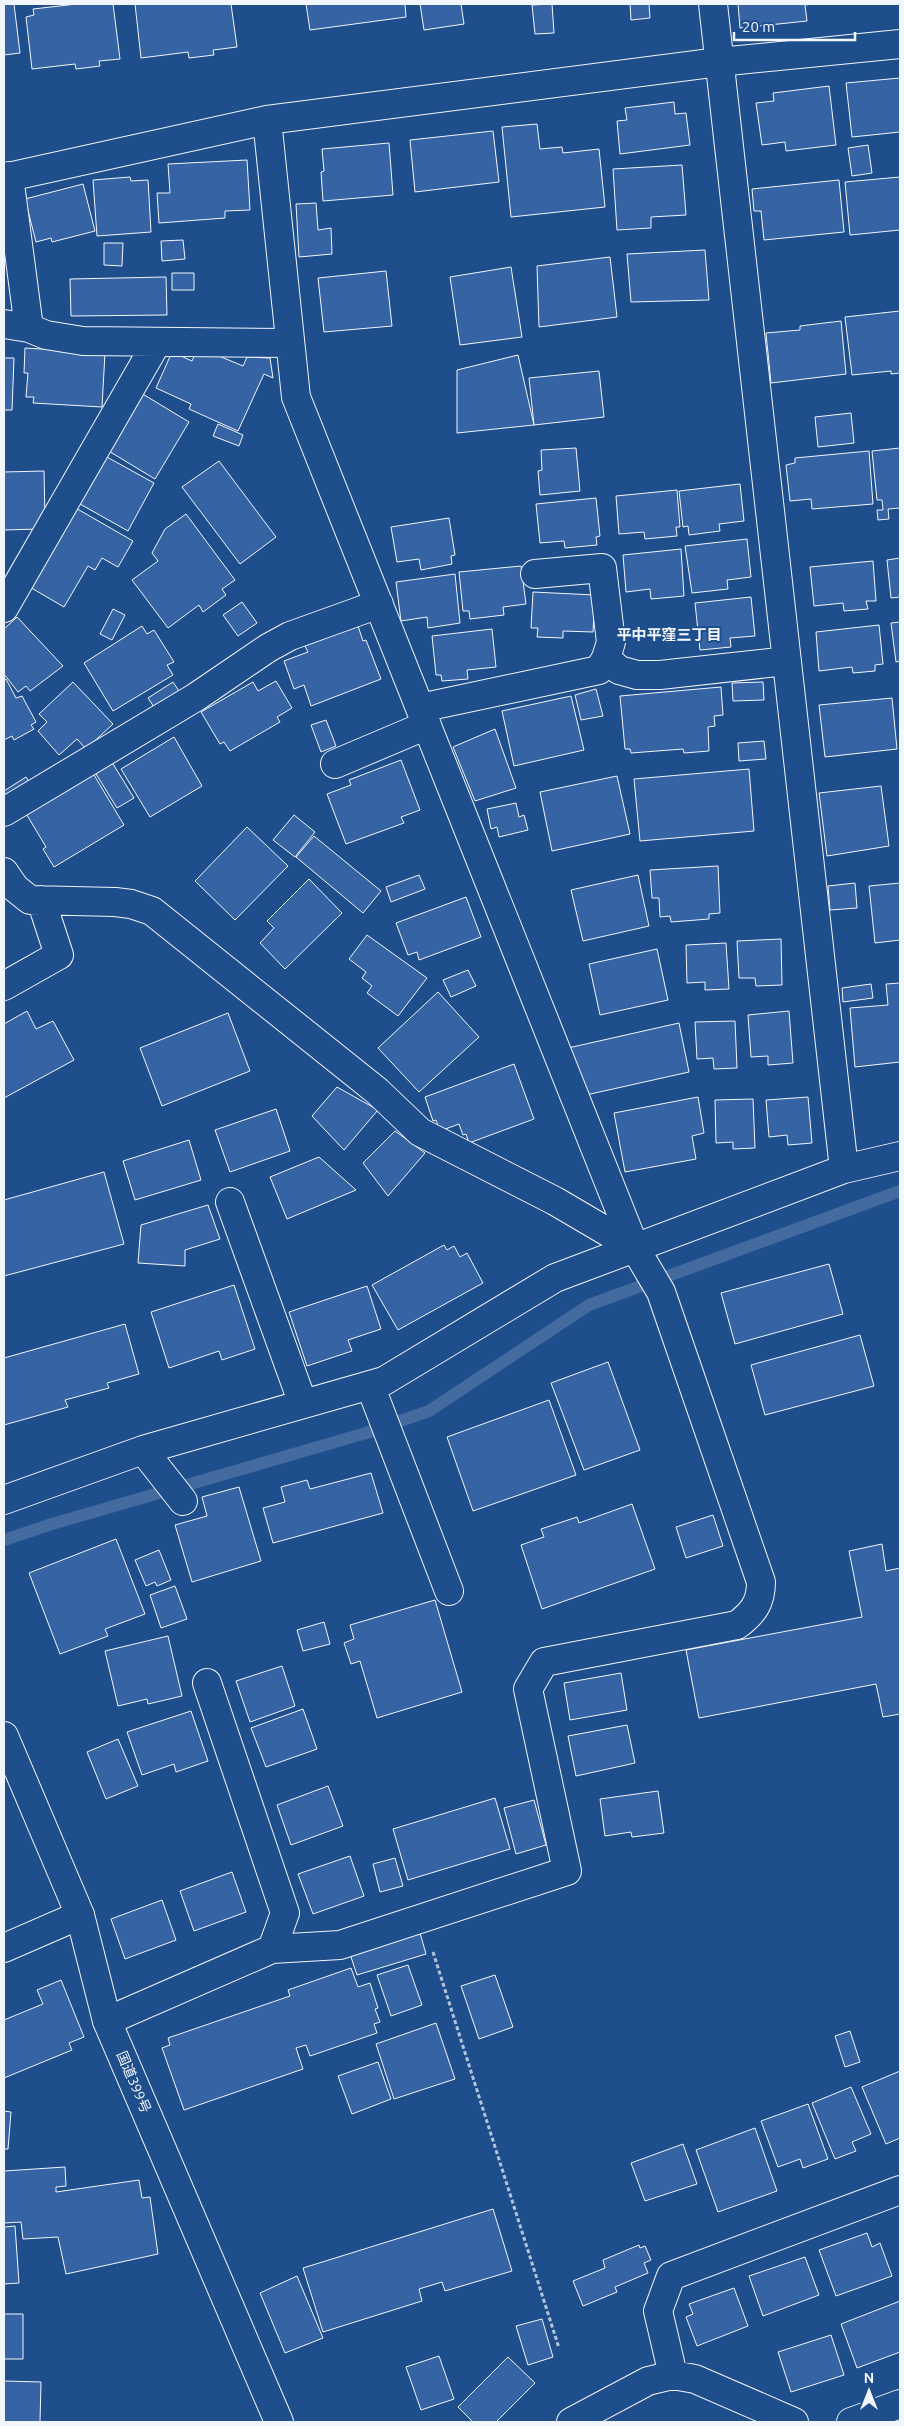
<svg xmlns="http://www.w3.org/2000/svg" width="904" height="2426" font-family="Ubuntu,'Noto Sans JP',sans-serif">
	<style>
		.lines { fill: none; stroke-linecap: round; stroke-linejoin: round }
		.stream { stroke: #446ba0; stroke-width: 12 }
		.building { fill: #3563a3; stroke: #f2f6ff }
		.street-casing { stroke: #f2f6ff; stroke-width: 30 }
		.highway-casing { stroke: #f2f6ff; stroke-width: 30 }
		.path { stroke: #b3c4dc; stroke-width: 3; stroke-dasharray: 4 2.5; stroke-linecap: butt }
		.street { stroke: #1f4e8c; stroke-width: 28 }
		.highway { stroke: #1f4e8c; stroke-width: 28 }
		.labels { text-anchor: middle; stroke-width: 4; stroke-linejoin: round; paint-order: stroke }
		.street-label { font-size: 14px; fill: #f2f6ff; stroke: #1f4e8c }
		.neighbourhood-label { font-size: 15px; font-weight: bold; fill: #f2f6ff; stroke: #1f4e8c }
	</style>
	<rect width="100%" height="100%" fill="#1f4e8c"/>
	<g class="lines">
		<!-- stream -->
		<path class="stream" d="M 4,1540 L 52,1524 L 366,1433 L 429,1411 L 589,1305 L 900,1191"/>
	</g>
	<!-- building -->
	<path class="building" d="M 4,4 L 14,4 L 20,53 L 4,55 Z
		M 77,4 L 113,4 L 120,59 L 99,61 L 100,66 L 76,69 L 75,64 L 32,69 L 26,17 L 34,15 L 33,9 Z
		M 135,4 L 231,4 L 237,47 L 213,50 L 214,55 L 189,58 L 188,52 L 141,58 Z
		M 306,4 L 405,4 L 406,17 L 310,30 Z
		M 420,4 L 461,4 L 464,24 L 424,30 Z
		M 552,4 L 554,33 L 535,34 L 532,5 Z
		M 630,4 L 649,4 L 650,18 L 631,20 Z
		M 738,4 L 814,4 L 805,5 L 807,21 L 740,28 Z
		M 900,78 L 900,132 L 852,137 L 846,83 Z
		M 829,86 L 836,145 L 786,151 L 785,142 L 762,145 L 756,103 L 774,101 L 773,93 Z
		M 674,102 L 675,114 L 686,113 L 690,145 L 620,154 L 617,121 L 627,120 L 625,108 Z
		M 537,124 L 540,149 L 562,147 L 563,153 L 599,149 L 605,207 L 511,217 L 502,127 Z
		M 493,131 L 499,182 L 415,192 L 410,140 Z
		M 389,143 L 393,195 L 323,201 L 321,172 L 324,171 L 322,149 Z
		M 868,145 L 872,173 L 852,176 L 848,148 Z
		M 247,160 L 250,210 L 225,211 L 225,218 L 159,223 L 157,193 L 170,193 L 168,164 Z
		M 682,165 L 686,215 L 651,217 L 651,228 L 617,230 L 613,169 Z
		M 130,177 L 131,181 L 148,180 L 151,232 L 97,236 L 93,180 Z
		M 900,177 L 900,230 L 850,235 L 845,182 Z
		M 839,180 L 844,232 L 764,240 L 761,211 L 754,211 L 752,189 Z
		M 83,184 L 95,231 L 52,242 L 51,238 L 36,242 L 25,199 Z
		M 316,203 L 318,230 L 331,228 L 332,254 L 299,257 L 296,204 Z
		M 183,240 L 185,259 L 162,261 L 161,241 Z
		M 104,243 L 123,243 L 122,266 L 104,265 Z
		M 705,250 L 709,300 L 631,302 L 627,254 Z
		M 610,257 L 617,317 L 539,327 L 537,266 Z
		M 511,267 L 522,337 L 460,345 L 450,277 Z
		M 386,271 L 392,326 L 324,332 L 318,278 Z
		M 172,273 L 194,273 L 194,290 L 172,290 Z
		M 166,277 L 167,315 L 71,316 L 70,279 Z
		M 900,311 L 900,373 L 891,374 L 891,371 L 852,375 L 845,317 Z
		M 841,321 L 846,374 L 771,383 L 766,333 L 800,330 L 800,326 Z
		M 25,348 L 105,353 L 102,407 L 33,403 L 34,397 L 26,397 L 28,373 L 24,373 Z
		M 172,352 L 192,361 L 195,354 L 219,356 L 243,366 L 247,357 L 270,358 L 273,378 L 264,374 L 238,431 L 189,409 L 191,404 L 156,388 Z
		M 518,355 L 534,425 L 457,433 L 457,370 Z
		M 4,358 L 14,358 L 12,410 L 4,410 Z
		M 599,371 L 604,417 L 534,425 L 529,378 Z
		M 141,393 L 189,422 L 155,479 L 107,450 Z
		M 851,413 L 854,443 L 818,447 L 815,417 Z
		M 218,424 L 243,435 L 239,446 L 213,436 Z
		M 576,448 L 580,491 L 540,495 L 538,471 L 542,470 L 541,450 Z
		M 900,448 L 900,508 L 888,509 L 889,519 L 878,520 L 877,510 L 883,510 L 882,500 L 877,500 L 872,451 Z
		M 869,451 L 873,504 L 812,509 L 811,499 L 790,501 L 786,465 L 795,463 L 795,458 Z
		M 105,456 L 154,483 L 128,531 L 80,504 Z
		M 219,461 L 276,537 L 240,564 L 182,487 Z
		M 44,471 L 45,517 L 40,517 L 40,529 L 4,530 L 4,472 Z
		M 740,484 L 744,521 L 719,524 L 720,531 L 689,535 L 688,526 L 683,527 L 679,491 Z
		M 677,490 L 680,527 L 676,527 L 677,536 L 645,539 L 644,532 L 619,534 L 616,496 Z
		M 596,498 L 600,536 L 596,537 L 597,545 L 565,548 L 564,541 L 540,543 L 536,504 Z
		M 74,507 L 133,541 L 118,567 L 102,558 L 95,570 L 88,566 L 64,607 L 28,586 Z
		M 186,514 L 235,580 L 222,589 L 226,595 L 203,612 L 199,605 L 168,628 L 132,580 L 158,561 L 152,553 L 165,529 Z
		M 449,518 L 455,555 L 451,556 L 452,564 L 421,570 L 419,559 L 397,562 L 391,527 Z
		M 747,539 L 751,577 L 727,580 L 728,589 L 692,593 L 685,546 Z
		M 681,549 L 684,596 L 651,599 L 650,589 L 626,592 L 623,555 Z
		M 900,558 L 900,600 L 900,597 L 891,598 L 887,560 Z
		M 873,561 L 876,601 L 866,601 L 868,609 L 844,611 L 843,603 L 814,606 L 810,567 Z
		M 521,566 L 526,604 L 503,607 L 504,615 L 470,619 L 469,611 L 463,611 L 459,572 Z
		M 455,574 L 460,623 L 428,628 L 427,617 L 401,621 L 396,582 Z
		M 533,592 L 595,595 L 593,632 L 563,631 L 563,638 L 537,637 L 538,628 L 531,628 Z
		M 751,597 L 755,636 L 730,638 L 731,647 L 700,650 L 695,603 Z
		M 242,602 L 257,623 L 238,636 L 223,615 Z
		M 113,609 L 125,615 L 112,640 L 100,634 Z
		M 17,617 L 63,666 L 30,691 L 26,686 L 18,692 L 4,674 L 4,629 Z
		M 900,622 L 900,661 L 896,662 L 891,623 Z
		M 879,625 L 883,664 L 875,665 L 875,671 L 853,673 L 852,667 L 819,671 L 816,632 Z
		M 142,626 L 147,634 L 154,630 L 174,662 L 167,665 L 173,675 L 113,711 L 84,663 Z
		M 358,626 L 363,641 L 366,640 L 381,679 L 311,706 L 304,685 L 294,689 L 284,661 L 308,652 L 305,646 Z
		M 492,629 L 496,667 L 467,670 L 468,679 L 442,681 L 441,675 L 436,675 L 432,636 Z
		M 6,679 L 16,698 L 22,696 L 36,722 L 31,725 L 34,729 L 14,740 L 12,736 L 4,740 L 4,680 Z
		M 276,681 L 292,708 L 277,717 L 280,722 L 230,751 L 224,742 L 220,744 L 201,712 L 253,682 L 258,691 Z
		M 73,682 L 113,724 L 86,749 L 77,739 L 59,755 L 38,731 L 47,722 L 39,714 Z
		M 173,682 L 181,694 L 156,710 L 148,698 Z
		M 763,682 L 764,700 L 733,701 L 732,683 Z
		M 721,687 L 723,715 L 714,716 L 715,726 L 708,727 L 709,751 L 684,753 L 683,749 L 631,753 L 630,749 L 625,749 L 620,696 Z
		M 596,689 L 603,716 L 581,720 L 575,695 Z
		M 571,696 L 584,750 L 514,766 L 502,711 Z
		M 892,698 L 897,749 L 825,757 L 819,705 Z
		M 326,720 L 336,746 L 321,752 L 311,725 Z
		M 495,729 L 516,788 L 475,801 L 453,747 Z
		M 174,737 L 202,786 L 150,817 L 121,769 Z
		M 764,741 L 766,759 L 739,761 L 738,743 Z
		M 110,759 L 134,798 L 117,808 L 93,769 Z
		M 401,760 L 420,810 L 401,817 L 404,823 L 346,844 L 327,794 L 351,785 L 349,780 Z
		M 749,769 L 754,831 L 640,841 L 634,779 Z
		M 91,770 L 124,825 L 54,867 L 43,849 L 46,847 L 24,810 Z
		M 617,776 L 630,834 L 552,851 L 540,792 Z
		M 26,777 L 32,786 L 8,802 L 4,791 Z
		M 881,786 L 889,846 L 827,856 L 819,793 Z
		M 516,803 L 519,817 L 524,815 L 528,830 L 499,837 L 497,827 L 491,829 L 487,809 Z
		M 294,815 L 315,832 L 295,857 L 273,840 Z
		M 247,827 L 288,866 L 235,920 L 195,881 Z
		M 314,836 L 381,891 L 363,913 L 296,857 Z
		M 718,866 L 720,913 L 709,914 L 709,919 L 671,922 L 670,916 L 660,917 L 659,898 L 652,898 L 650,870 Z
		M 419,875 L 425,889 L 391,902 L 386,887 Z
		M 638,875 L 649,926 L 583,941 L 571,890 Z
		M 309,879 L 342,913 L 285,969 L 260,943 L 274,928 L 267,921 Z
		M 855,883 L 857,908 L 830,910 L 828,886 Z
		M 900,883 L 900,940 L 875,943 L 869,886 Z
		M 466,897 L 481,937 L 419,960 L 417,952 L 408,955 L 396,923 Z
		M 367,935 L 427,978 L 398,1016 L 367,993 L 372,986 L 362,978 L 366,972 L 349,959 Z
		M 781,939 L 782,985 L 756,986 L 755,978 L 739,978 L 737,941 Z
		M 726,943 L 729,989 L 705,990 L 705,982 L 687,983 L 686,945 Z
		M 657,949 L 668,1000 L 600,1015 L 589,964 Z
		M 468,970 L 476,986 L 451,997 L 443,980 Z
		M 900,983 L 900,1062 L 855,1067 L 850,1008 L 888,1005 L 886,984 Z
		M 871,984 L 873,998 L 843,1002 L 842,988 Z
		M 438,992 L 479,1037 L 419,1092 L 378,1048 Z
		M 27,1011 L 36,1029 L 53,1021 L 74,1060 L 4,1098 L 4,1024 Z
		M 789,1011 L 793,1063 L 768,1065 L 768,1056 L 751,1057 L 748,1015 Z
		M 228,1013 L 250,1071 L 162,1106 L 140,1048 Z
		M 735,1021 L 737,1068 L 714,1069 L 713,1058 L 697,1059 L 695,1022 Z
		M 679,1023 L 689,1072 L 586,1095 L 568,1048 Z
		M 514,1064 L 534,1119 L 469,1143 L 466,1134 L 463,1135 L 459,1124 L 440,1131 L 436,1120 L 433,1121 L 425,1097 Z
		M 337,1087 L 378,1110 L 344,1150 L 312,1116 Z
		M 698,1097 L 704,1133 L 692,1136 L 696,1159 L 625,1172 L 614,1113 Z
		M 808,1097 L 812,1143 L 788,1145 L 787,1135 L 769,1137 L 766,1100 Z
		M 753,1099 L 755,1148 L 733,1149 L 733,1142 L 716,1143 L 715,1100 Z
		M 276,1109 L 290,1151 L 230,1172 L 215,1130 Z
		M 395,1131 L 425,1153 L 388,1196 L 363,1163 Z
		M 189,1140 L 201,1180 L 135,1200 L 123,1161 Z
		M 319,1157 L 356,1190 L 287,1219 L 270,1177 Z
		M 104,1172 L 124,1244 L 4,1276 L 4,1200 Z
		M 208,1205 L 220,1239 L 185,1250 L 185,1266 L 138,1263 L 141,1225 Z
		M 444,1245 L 447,1250 L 454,1246 L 460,1257 L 467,1253 L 483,1283 L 398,1330 L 372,1285 Z
		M 829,1264 L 843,1314 L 735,1344 L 721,1293 Z
		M 234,1285 L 255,1349 L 222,1360 L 219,1351 L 169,1368 L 151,1312 Z
		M 367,1286 L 381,1329 L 348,1340 L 352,1351 L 307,1366 L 289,1312 Z
		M 125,1324 L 139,1374 L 107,1383 L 109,1388 L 65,1400 L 68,1407 L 4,1425 L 4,1358 Z
		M 860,1335 L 874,1386 L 765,1415 L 751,1365 Z
		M 608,1362 L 640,1450 L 584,1470 L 551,1383 Z
		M 549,1400 L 576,1475 L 473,1511 L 447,1437 Z
		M 371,1473 L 383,1513 L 273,1543 L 263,1508 L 285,1502 L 281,1487 L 307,1480 L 310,1489 Z
		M 239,1487 L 261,1561 L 192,1582 L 175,1525 L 207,1516 L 202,1497 Z
		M 632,1504 L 655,1569 L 542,1609 L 521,1545 L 544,1537 L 541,1529 L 577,1517 L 579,1523 Z
		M 713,1515 L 723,1546 L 686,1558 L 676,1527 Z
		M 116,1539 L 145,1614 L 105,1629 L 108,1636 L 60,1654 L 29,1573 Z
		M 882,1544 L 886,1571 L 900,1568 L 900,1714 L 883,1717 L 876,1684 L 699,1718 L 686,1650 L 862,1617 L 849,1551 Z
		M 159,1550 L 171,1580 L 157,1586 L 155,1582 L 146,1586 L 135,1560 Z
		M 175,1586 L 187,1619 L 161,1628 L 150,1595 Z
		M 435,1600 L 462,1692 L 377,1718 L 360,1661 L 351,1664 L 344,1643 L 354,1639 L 350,1625 Z
		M 324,1622 L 330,1644 L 303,1651 L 297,1630 Z
		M 168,1636 L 182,1696 L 148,1704 L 147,1699 L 118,1706 L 105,1651 Z
		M 282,1666 L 295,1706 L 250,1722 L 236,1681 Z
		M 621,1673 L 627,1710 L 570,1720 L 564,1683 Z
		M 303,1709 L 317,1749 L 266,1767 L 251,1728 Z
		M 191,1711 L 208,1761 L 176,1772 L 174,1764 L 142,1775 L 127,1732 Z
		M 627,1725 L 635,1763 L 576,1776 L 568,1736 Z
		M 118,1739 L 138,1786 L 106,1799 L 87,1752 Z
		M 328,1786 L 343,1826 L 291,1845 L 277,1805 Z
		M 658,1791 L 664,1833 L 632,1837 L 631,1832 L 605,1836 L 600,1799 Z
		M 495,1798 L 510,1849 L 408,1880 L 393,1829 Z
		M 534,1800 L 546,1845 L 516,1854 L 504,1808 Z
		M 350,1856 L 364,1896 L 313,1914 L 298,1874 Z
		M 395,1858 L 403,1886 L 380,1892 L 373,1864 Z
		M 232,1872 L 246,1912 L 194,1931 L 180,1891 Z
		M 162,1900 L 176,1940 L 125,1959 L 111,1919 Z
		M 420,1933 L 426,1954 L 357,1975 L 350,1954 Z
		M 408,1965 L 422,2005 L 391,2016 L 377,1975 Z
		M 351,1968 L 358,1987 L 370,1983 L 378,2008 L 375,2009 L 380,2022 L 374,2024 L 377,2033 L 310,2056 L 306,2045 L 296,2048 L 303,2069 L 184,2110 L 162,2048 L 170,2045 L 168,2038 L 290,1996 L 288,1990 Z
		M 495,1975 L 513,2027 L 479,2039 L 461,1986 Z
		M 61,1980 L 84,2037 L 69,2043 L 72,2050 L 4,2078 L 4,2020 L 43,2004 L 37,1990 Z
		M 436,2023 L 455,2079 L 394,2099 L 376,2044 Z
		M 850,2031 L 860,2062 L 845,2067 L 835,2036 Z
		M 378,2062 L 391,2099 L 352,2114 L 338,2076 Z
		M 900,2071 L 900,2138 L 886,2144 L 862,2087 Z
		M 851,2087 L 871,2134 L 852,2142 L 856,2151 L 835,2159 L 812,2103 Z
		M 808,2104 L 828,2159 L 803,2168 L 800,2159 L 778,2167 L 761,2121 Z
		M 4,2111 L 11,2112 L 8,2149 L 4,2149 Z
		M 755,2128 L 777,2191 L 718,2212 L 696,2150 Z
		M 683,2144 L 697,2184 L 645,2201 L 631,2163 Z
		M 65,2167 L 66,2186 L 56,2187 L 56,2192 L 139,2180 L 142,2198 L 150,2197 L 158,2254 L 66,2274 L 58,2237 L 23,2239 L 21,2222 L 4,2223 L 4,2171 Z
		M 493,2209 L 512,2271 L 445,2291 L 442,2282 L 419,2289 L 422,2301 L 323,2332 L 303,2268 Z
		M 15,2226 L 19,2283 L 4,2284 L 4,2227 Z
		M 867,2233 L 872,2247 L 880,2243 L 892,2276 L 836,2296 L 819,2250 Z
		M 639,2245 L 640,2248 L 645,2246 L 651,2260 L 644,2263 L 648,2273 L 615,2287 L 617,2292 L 583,2306 L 573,2281 L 605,2268 L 603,2260 Z
		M 805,2257 L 819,2295 L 763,2316 L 749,2276 Z
		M 297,2276 L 323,2338 L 285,2353 L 260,2293 Z
		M 734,2288 L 748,2326 L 697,2346 L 686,2317 L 693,2314 L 689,2304 Z
		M 900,2301 L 900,2352 L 857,2368 L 841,2324 Z
		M 4,2314 L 23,2314 L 23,2359 L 4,2359 Z
		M 542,2319 L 553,2357 L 528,2365 L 516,2326 Z
		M 831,2335 L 844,2375 L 791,2392 L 778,2352 Z
		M 439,2356 L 454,2399 L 421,2410 L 406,2367 Z
		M 508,2357 L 535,2383 L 496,2422 L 473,2422 L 458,2407 Z
		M 4,2381 L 41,2382 L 40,2422 L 4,2422 Z"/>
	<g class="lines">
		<!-- street casing -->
		<g class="street-casing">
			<path id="street" d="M 713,4 L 844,1169
				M 267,120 L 296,397 L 635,1248 L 661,1292 L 761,1582 C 761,1603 753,1613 737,1625 L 544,1662 L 528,1689 L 567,1871 L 340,1945 L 272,1949
				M 9,176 L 29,328
				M 4,178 L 267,120 L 719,62 L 900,44
				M 4,324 L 29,328 L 46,335 L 83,341 L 290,343
				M 4,608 L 157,342
				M 606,658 L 619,670 L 637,675 L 660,675 L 787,661
				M 420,708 L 599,670 L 606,658 L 611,642 L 602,568 L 535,574
				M 335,764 L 427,725
				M 4,812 L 196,697 L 268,648 L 290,636 L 379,604
				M 4,872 L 15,888 L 30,900 L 115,902 L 131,904 L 152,911 L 377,1091 L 420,1132 L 555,1201 L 635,1248
				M 4,986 L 59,955 L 41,900
				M 230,1202 L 303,1404
				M 370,1385 L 449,1591
				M 143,1450 L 183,1501
				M 4,1500 L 143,1450 L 384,1381 L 555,1278 L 844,1169 L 900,1156
				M 4,1948 L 80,1915
				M 107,2021 L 272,1949 L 285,1913 L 207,1683
				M 673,2375 L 658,2311 L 671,2276 L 900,2190
				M 571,2422 L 648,2381 L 673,2375 L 695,2379 L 794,2422
				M 851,2422 L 900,2404"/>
		</g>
		<!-- highway casing -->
		<g class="highway-casing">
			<path id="highway" d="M 4,1736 L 80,1915 L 107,2021 L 279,2422"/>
		</g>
		<!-- path -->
		<path class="path" d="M 433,1952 L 559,2348"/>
		<!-- street -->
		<use href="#street" class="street"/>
		<!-- highway -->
		<use href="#highway" class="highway"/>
	</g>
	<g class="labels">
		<!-- street labels -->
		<g class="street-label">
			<text transform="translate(134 2082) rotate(67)" y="5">国道399号</text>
		</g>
		<!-- neighbourhood labels -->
		<g class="neighbourhood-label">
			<text x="669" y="640">平中平窪三丁目</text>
		</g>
	</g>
	<!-- border -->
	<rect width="904" height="2426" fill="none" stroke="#f2f6ff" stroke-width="10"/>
	<!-- north arrow -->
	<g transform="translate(869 2391)" stroke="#1f4e8c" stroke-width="4" paint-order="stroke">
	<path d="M0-4L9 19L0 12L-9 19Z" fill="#f2f6ff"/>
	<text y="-8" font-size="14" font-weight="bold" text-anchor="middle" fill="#f2f6ff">N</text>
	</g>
	<!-- scale -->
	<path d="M734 32v8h121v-8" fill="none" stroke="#f2f6ff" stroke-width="2.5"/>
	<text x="742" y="32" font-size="15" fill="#f2f6ff" stroke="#1f4e8c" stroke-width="4" paint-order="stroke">20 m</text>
</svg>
